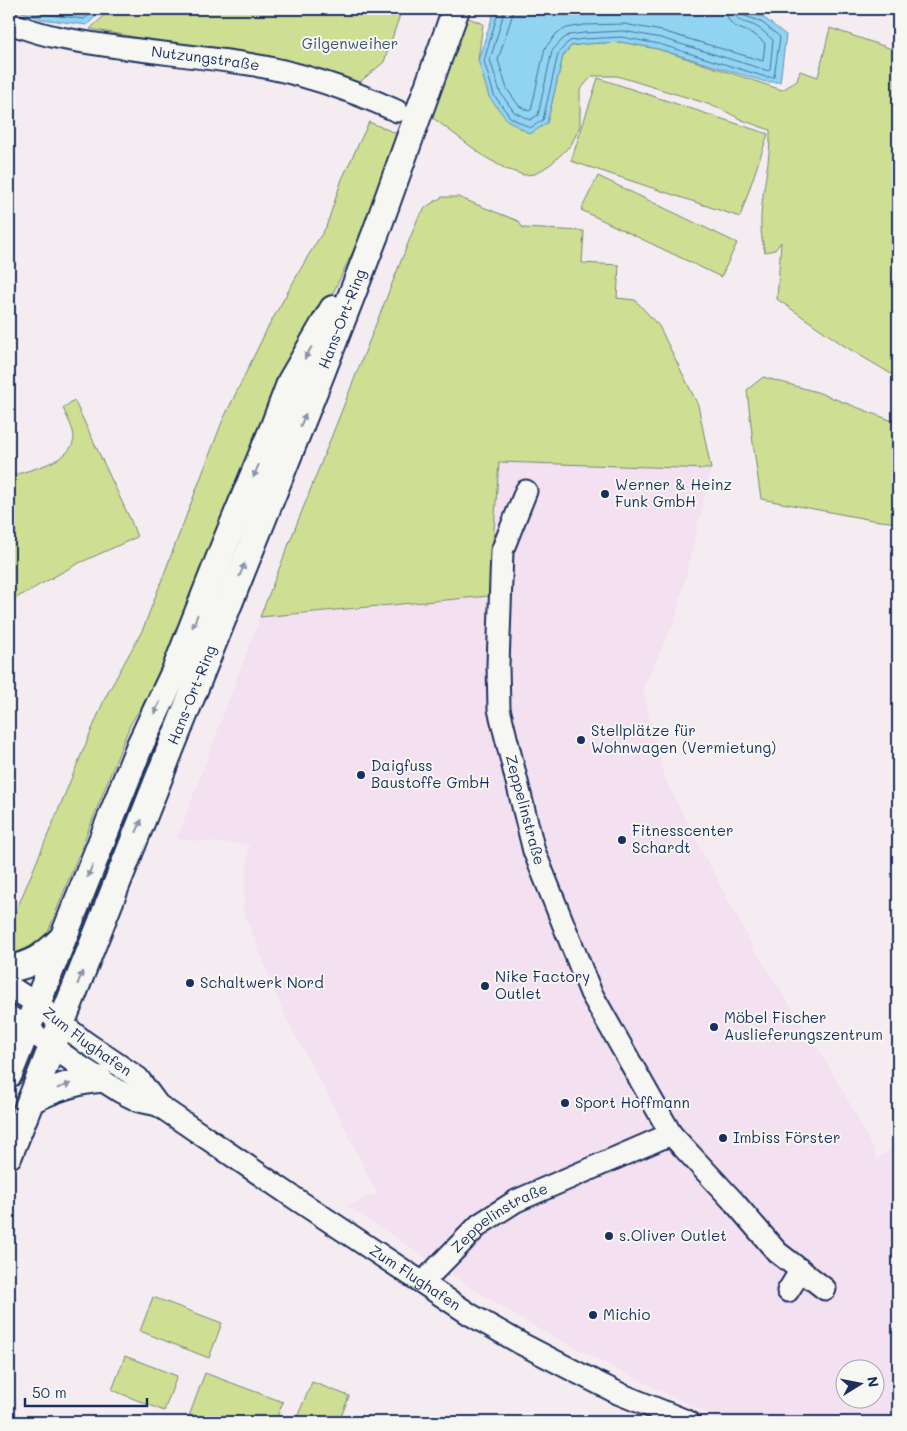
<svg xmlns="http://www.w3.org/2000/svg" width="907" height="1431" font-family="Mali,sans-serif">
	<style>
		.built { fill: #f3e0f0; fill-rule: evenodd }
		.green { fill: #cede92; stroke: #748678 }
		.water { fill: #90d3f2; stroke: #6191b7 }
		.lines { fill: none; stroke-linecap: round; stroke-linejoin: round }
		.shore { stroke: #4a7199; stroke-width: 1 }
		.minor-casing { stroke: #1b2f5e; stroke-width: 25 }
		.major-casing { stroke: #1b2f5e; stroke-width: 30 }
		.minor { stroke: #f6f6f2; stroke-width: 21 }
		.major { stroke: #f6f6f2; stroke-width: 26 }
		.oneway { fill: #8892a8 }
		.poi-dot { fill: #1b2f5e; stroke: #f6f6f2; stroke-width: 2 }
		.labels { text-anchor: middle; stroke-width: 4; stroke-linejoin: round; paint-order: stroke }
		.park-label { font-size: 15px; fill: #3f5268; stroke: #f6f6f2 }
		.street-label { font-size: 15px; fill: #1b2f5e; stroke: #f6f6f2 }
		.poi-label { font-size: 15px; fill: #1b2f5e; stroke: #f6f6f2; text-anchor: start }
	</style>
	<rect width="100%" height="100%" fill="#f5ecf1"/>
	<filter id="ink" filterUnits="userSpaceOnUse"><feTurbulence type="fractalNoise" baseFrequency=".02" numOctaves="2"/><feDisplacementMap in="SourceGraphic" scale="10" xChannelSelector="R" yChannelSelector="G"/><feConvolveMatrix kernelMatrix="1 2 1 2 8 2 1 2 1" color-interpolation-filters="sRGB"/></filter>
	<g filter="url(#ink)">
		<!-- built -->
		<path class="built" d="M 499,462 L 711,469 L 676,618 L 643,688 L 665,780 L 752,946 L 822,1055 L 858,1118 L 877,1159 L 898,1145 L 898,1422 L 735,1422 L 715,1417 L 612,1367 L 567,1343 L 542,1331 L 497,1304 L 347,1206 L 377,1193 L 334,1106 L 286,1018 L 243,910 L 249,845 L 177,839 L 260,617 L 365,609 L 489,596 ZM 844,1368 L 874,1368 L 874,1398 L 844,1398 Z"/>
		<!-- green -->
		<path class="green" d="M 111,9 L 402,9 L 384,62 L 360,82 L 256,59 L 90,29 Z
			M 459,14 L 483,24 L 478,60 L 547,123 L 563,56 L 571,46 L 585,44 L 621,42 L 658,49 L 782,90 L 797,81 L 800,71 L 818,77 L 830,28 L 898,51 L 898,378 L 846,347 L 777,299 L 781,242 L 775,250 L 765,252 C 755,221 766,185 769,153 C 770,145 770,137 770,130 L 742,120 L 723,110 L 702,102 L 617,76 L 592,76 L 580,90 L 580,126 L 571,145 L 551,164 L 535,174 L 524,175 L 506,169 L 485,157 L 425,112 Z
			M 598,78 L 768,134 L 740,217 L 571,161 Z
			M 369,122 L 398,134 L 358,241 L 322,316 L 166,668 L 141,707 L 130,725 L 46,937 L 40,947 L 9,963 L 9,925 L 16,911 L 105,698 L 143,629 L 222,422 L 267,329 L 308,256 L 326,227 L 342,179 Z
			M 598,176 L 737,243 L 721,277 L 581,210 Z
			M 442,197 L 458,197 L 518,221 L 523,228 L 584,231 L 582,263 L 619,265 L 617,298 L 635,300 L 659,326 L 698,405 L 711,469 L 499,462 L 489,596 L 260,617 L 418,218 L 426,207 Z
			M 763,377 L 817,392 L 898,423 L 898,523 L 872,520 L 761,499 L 753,443 L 747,390 Z
			M 74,400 L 131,521 L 137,537 L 77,564 L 9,602 L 9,477 C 28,469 73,463 74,437 C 74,430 66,415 63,408 Z
			M 153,1297 L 222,1323 L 209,1358 L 140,1331 Z
			M 125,1356 L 177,1376 L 164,1411 L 112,1390 Z
			M 205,1373 L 283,1402 L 275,1422 L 196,1422 L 188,1419 Z
			M 312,1382 L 349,1396 L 339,1422 L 295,1422 Z"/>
		<!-- water -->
		<path class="water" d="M 13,9 L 103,9 L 87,25 L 42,19 Z
			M 495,9 L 738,9 L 763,17 L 786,35 L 780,82 L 766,82 L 658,49 L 621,42 L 585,44 L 571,46 L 563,56 L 547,123 L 530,134 L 507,120 L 489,97 L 478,60 Z"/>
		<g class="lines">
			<!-- shore -->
			<path class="shore" d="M 28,9 L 43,14 L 84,19 L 96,9
				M 499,9 L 484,61 L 494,95 L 510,117 L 530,128 L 543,120 L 558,54 L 567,43 L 570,41 L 584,39 L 621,37 L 659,44 L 766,77 L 774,77 L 780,37 L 760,21 L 742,15 L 740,9
				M 505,9 L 490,60 L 500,92 L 514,112 L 530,120 L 538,115 L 552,51 L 563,39 L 569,35 L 584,33 L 623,31 L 661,38 L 769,71 L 770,69 L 773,40 C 768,36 763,30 757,27 C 747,21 735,24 734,9
				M 513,9 L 512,16 L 498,60 L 507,89 L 519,106 L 529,111 L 531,110 L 545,48 L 557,33 L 567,28 L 584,25 L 624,24 L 662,31 L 763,61 L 765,43 C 761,40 756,35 751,33 C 738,27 727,27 726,9"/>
			<!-- minor casing -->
			<g class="minor-casing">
				<g id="minor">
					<path id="s1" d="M 9,23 C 24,28 40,34 56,37 C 119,50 184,54 248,64 C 300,72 349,89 397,111"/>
					<path id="s2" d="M 9,986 L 37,1004 L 85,1042 L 138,1078 L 158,1105 L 293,1197 L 471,1315 L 520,1343 L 580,1374 L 620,1394 L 689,1422"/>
					<path d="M 9,1016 L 78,1065 L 119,1091 L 139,1101 L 158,1105"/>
					<path d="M 671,1134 L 735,1203 L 777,1252 L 825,1289"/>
					<path id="s3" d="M 423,1282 L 480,1224 L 516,1201 L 671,1134 L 591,993 L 534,851 L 499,709 L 498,665 L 502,551 L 526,491"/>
					<path d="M 788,1291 L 801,1270"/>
				</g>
			</g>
			<!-- major casing -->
			<g class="major-casing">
				<g id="major">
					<path d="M 9,969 C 34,964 43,957 62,939"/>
					<path d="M 9,1074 L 140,745 L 175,671 L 225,544 L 274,426 L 291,381 L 333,309"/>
					<path d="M 31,1100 C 53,1089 74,1081 99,1079"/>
					<path id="s4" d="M 9,1155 L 170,750 L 321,374 L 375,235 L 456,9"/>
				</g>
			</g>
			<!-- minor -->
			<use href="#minor" class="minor"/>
			<!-- major -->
			<use href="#major" class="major"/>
		</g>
		<!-- one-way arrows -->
		<defs><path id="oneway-solid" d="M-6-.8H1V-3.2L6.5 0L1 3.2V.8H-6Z" transform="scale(1.25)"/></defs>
		<g class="oneway">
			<use href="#oneway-solid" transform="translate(308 353) rotate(120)"/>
			<use href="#oneway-solid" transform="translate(303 420) rotate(-68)"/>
			<use href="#oneway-solid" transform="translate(256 471) rotate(113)"/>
			<use href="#oneway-solid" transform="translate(242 570) rotate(-68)"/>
			<use href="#oneway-solid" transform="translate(195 621) rotate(112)"/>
			<use href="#oneway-solid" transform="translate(157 708) rotate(115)"/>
			<use href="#oneway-solid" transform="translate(139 826) rotate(-68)"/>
			<use href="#oneway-solid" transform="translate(90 871) rotate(112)"/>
			<use href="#oneway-solid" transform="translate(80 978) rotate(-68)"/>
			<use href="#oneway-solid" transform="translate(64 1086) rotate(-19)"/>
		</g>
	</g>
	<!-- markers -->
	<g class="poi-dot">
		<circle cx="605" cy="494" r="5"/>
		<circle cx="581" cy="740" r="5"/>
		<circle cx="361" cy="775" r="5"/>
		<circle cx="622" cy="840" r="5"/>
		<circle cx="190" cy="983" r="5"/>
		<circle cx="485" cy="986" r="5"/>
		<circle cx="714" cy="1027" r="5"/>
		<circle cx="565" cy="1103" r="5"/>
		<circle cx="723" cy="1138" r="5"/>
		<circle cx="609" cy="1236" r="5"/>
		<circle cx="593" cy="1315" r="5"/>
	</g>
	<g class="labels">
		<!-- park labels -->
		<g class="park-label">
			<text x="350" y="49">Gilgenweiher</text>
		</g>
		<!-- street labels -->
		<g class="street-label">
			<text dy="5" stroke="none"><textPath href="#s1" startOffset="200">Nutzungstraße</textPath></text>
			<text dy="5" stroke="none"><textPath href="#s4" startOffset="900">Hans-Ort-Ring</textPath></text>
			<text dy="5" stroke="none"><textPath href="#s4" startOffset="495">Hans-Ort-Ring</textPath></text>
			<text transform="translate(525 810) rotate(75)" y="5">Zeppelinstraße</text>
			<text dy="5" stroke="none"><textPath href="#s2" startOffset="96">Zum Flughafen</textPath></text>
			<text dy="5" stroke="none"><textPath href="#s3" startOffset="101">Zeppelinstraße</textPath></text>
			<text dy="5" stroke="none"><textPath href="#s2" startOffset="502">Zum Flughafen</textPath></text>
		</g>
		<!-- poi labels -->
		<g class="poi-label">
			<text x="615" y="490">Werner &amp; Heinz<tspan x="615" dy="17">Funk GmbH</tspan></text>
			<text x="591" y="736">Stellplätze für<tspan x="591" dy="17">Wohnwagen (Vermietung)</tspan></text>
			<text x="371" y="771">Daigfuss<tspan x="371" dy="17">Baustoffe GmbH</tspan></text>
			<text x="632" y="836">Fitnesscenter<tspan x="632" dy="17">Schardt</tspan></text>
			<text x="495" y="982">Nike Factory<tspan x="495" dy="17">Outlet</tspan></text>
			<text x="200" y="988">Schaltwerk Nord</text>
			<text x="724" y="1023">Möbel Fischer<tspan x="724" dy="17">Auslieferungszentrum</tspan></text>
			<text x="575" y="1108">Sport Hoffmann</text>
			<text x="733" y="1143">Imbiss Förster</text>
			<text x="619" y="1241">s.Oliver Outlet</text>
			<text x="603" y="1320">Michio</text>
		</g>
	</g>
	<!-- margin -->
	<rect width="907" height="1431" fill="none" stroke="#f6f6f2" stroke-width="30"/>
	<rect x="15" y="15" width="877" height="1401" fill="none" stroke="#1b2f5e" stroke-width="2" filter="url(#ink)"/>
	<!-- north arrow -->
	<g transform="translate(860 1384) rotate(80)"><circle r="24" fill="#f6f6f2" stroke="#9ea6b7"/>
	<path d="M0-4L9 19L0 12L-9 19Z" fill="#1b2f5e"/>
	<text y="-8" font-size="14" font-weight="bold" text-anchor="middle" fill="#1b2f5e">N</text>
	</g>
	<!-- scale -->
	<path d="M25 1398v8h122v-8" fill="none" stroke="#1b2f5e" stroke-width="2.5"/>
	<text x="32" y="1398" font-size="15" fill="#1b2f5e" stroke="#f6f6f2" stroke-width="4" paint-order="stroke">50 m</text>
</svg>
